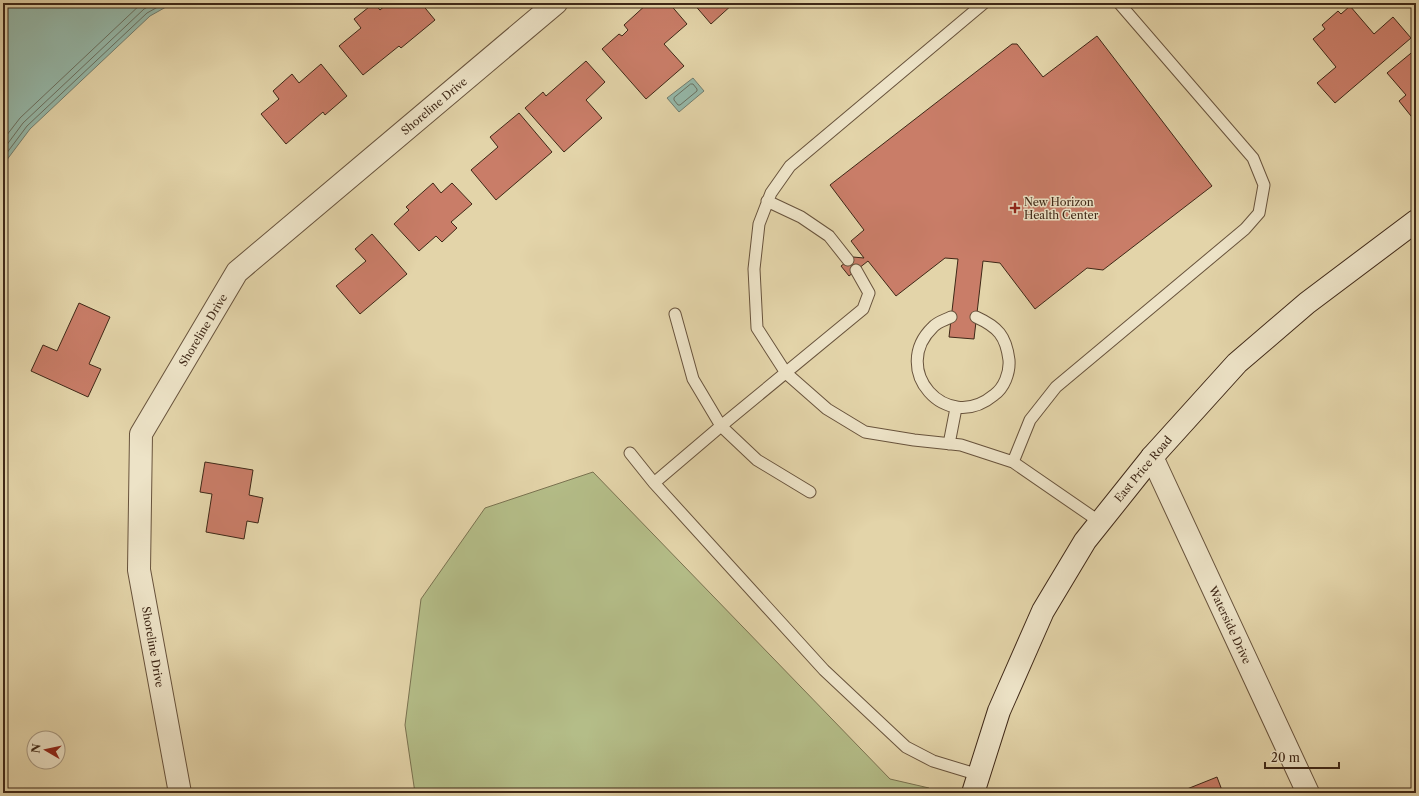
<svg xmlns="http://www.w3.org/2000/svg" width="1419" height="796" font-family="'Libre Caslon Text',serif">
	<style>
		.green { fill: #b4bd88; stroke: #7a7250 }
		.water { fill: #95b8a9; stroke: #737e6f }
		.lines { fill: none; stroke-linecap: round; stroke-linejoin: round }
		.shore { stroke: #6a7060; stroke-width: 1 }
		.building { fill: #c97d68; stroke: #3f2817 }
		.service-casing { stroke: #68533c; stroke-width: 13 }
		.minor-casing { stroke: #68533c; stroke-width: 24 }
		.secondary-casing { stroke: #3f2817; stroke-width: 24 }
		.service { stroke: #ede3c7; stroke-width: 11 }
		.minor { stroke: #ede3c7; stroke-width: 22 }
		.secondary { stroke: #ede3c7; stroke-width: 22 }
		.poi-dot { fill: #8f2418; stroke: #ede3c7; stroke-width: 1.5 }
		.labels { text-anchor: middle; stroke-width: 3; stroke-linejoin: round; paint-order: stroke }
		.street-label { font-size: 11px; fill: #3f2817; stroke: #ede3c7 }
		.poi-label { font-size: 11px; fill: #3f2817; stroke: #ede3c7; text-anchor: start }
	</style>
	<rect width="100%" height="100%" fill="#e3d4a9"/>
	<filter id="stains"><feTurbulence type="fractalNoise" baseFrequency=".005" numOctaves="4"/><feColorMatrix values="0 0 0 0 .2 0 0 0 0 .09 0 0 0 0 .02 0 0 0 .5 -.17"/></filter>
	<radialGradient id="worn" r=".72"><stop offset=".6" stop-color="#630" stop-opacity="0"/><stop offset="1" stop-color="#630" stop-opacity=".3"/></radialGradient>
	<!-- green -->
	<path class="green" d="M 593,472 L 890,779 L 929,788 L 927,793 L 415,793 L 405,725 L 421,599 L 485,508 Z"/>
	<!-- water -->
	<path class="water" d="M 3,3 L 173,3 L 150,16 L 30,129 L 3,165 Z
		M 693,78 L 704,91 L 679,112 L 667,98 Z"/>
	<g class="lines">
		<!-- shore -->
		<path class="shore" d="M 691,84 L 693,84 L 697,89 L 697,91 L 680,105 L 678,105 L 674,100 L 674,98 Z
			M 3,140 L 20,118 L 142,3
			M 3,150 L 23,123 L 144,9 L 155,3
			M 3,158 L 27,126 L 147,13 L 165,3"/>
	</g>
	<!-- building -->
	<path class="building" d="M 374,3 L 380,10 L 388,3 L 421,3 L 435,20 L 401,48 L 399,46 L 363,75 L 339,46 L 361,28 L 354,19 Z
		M 648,3 L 669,3 L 687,24 L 664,44 L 684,66 L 646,99 L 602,49 L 619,34 L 622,36 L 628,30 L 624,25 Z
		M 693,3 L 734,3 L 711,24 Z
		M 1350,6 L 1374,34 L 1393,17 L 1411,38 L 1335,103 L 1317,83 L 1336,67 L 1313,39 L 1325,29 L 1322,25 L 1338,11 L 1341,14 Z
		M 1097,36 L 1212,186 L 1103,270 L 1087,268 L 1035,309 L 1000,263 L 983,261 L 974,339 L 949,337 L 958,259 L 945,258 L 896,296 L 868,261 L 849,276 L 841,266 L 853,257 L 864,258 L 851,241 L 864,230 L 830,185 L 1012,44 L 1017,44 L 1043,77 Z
		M 1416,49 L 1416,121 L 1415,121 L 1399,101 L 1406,95 L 1387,73 Z
		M 586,61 L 605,82 L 586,100 L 602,118 L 564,152 L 525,108 L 543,92 L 546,96 Z
		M 321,64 L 347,96 L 325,115 L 323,112 L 286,144 L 261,114 L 279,99 L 273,91 L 292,74 L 299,83 Z
		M 519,113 L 552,152 L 496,200 L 471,170 L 498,147 L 490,137 Z
		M 433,183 L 441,193 L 452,183 L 472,204 L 451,222 L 457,228 L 442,242 L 436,236 L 419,251 L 394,224 L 409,210 L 406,207 Z
		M 372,234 L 407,274 L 360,314 L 336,286 L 366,261 L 355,249 Z
		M 79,303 L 110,317 L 89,364 L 101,369 L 88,397 L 31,371 L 43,345 L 57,351 Z
		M 205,462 L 253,470 L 249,495 L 263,498 L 258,523 L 247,521 L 244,539 L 206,532 L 212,494 L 200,492 Z
		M 1217,777 L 1223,793 L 1177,793 Z"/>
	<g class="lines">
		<!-- service casing -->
		<g class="service-casing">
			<path id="service" d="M 984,3 L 790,166 L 771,193 L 759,224 L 754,269 L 757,328 L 786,373 L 827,409 L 865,432 L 914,440 L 961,445 L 1013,462 L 1100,522
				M 767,201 L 801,217 L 829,236 L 848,260
				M 675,314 L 693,379 L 721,426 L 757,460 L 810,492
				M 951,317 C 945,320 937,322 933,327 C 889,369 946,435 994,395 C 1004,388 1010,373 1009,360 C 1006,336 998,327 976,317
				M 949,444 L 956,408
				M 630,453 L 654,483 L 824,670 L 906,747 L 933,761 L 979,775
				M 1013,462 L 1030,420 L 1056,387 L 1245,229 L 1259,213 L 1264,185 L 1253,158 L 1119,3
				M 654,483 L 721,426 L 863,309 L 869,293 L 856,270"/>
		</g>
		<!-- minor casing -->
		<g class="minor-casing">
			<path id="minor" d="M 1152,457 L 1308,793
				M 180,793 L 139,570 L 141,434 L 237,272 L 556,3"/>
		</g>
		<!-- secondary casing -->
		<g class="secondary-casing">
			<path id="secondary" d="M 973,793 L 999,711 L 1043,611 L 1085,541 L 1152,457 L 1237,363 L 1307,303 L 1416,221"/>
		</g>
		<!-- service -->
		<use href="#service" class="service"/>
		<!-- minor -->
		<use href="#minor" class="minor"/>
		<!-- secondary -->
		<use href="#secondary" class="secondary"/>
	</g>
	<!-- markers -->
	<path class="poi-dot" d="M1013 202h4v4h4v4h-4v4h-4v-4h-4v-4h4z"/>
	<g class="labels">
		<!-- street labels -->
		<g class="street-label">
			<text transform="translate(434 106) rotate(-40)" y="4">Shoreline Drive</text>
			<text transform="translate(203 330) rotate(-59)" y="4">Shoreline Drive</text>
			<text transform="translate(1143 469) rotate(-50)" y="4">East Price Road</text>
			<text transform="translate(1230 625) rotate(65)" y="4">Waterside Drive</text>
			<text transform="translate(153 647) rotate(80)" y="4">Shoreline Drive</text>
		</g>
		<!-- poi labels -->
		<g class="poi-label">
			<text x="1024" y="206">New Horizon<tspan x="1024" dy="13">Health Center</tspan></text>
		</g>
	</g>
	<!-- margin -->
	<rect width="1419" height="796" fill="none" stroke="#e3d4a9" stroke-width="16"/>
	<rect x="4" y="4" width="1411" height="788" fill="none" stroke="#3f2817" stroke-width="2"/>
	<rect x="8" y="8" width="1403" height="780" fill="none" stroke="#3f2817"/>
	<!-- north arrow -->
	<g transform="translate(46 750) rotate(279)"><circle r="19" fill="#ede3c7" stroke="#a79881"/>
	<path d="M0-3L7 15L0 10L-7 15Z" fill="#8f2418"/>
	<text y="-6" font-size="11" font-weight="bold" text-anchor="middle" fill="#3f2817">N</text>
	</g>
	<!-- scale -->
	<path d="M1265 762v6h74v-6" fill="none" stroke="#3f2817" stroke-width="2"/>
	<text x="1271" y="762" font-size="12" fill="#3f2817" stroke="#ede3c7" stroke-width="3" paint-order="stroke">20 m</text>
	<rect width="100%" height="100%" filter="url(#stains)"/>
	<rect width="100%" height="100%" fill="url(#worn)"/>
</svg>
